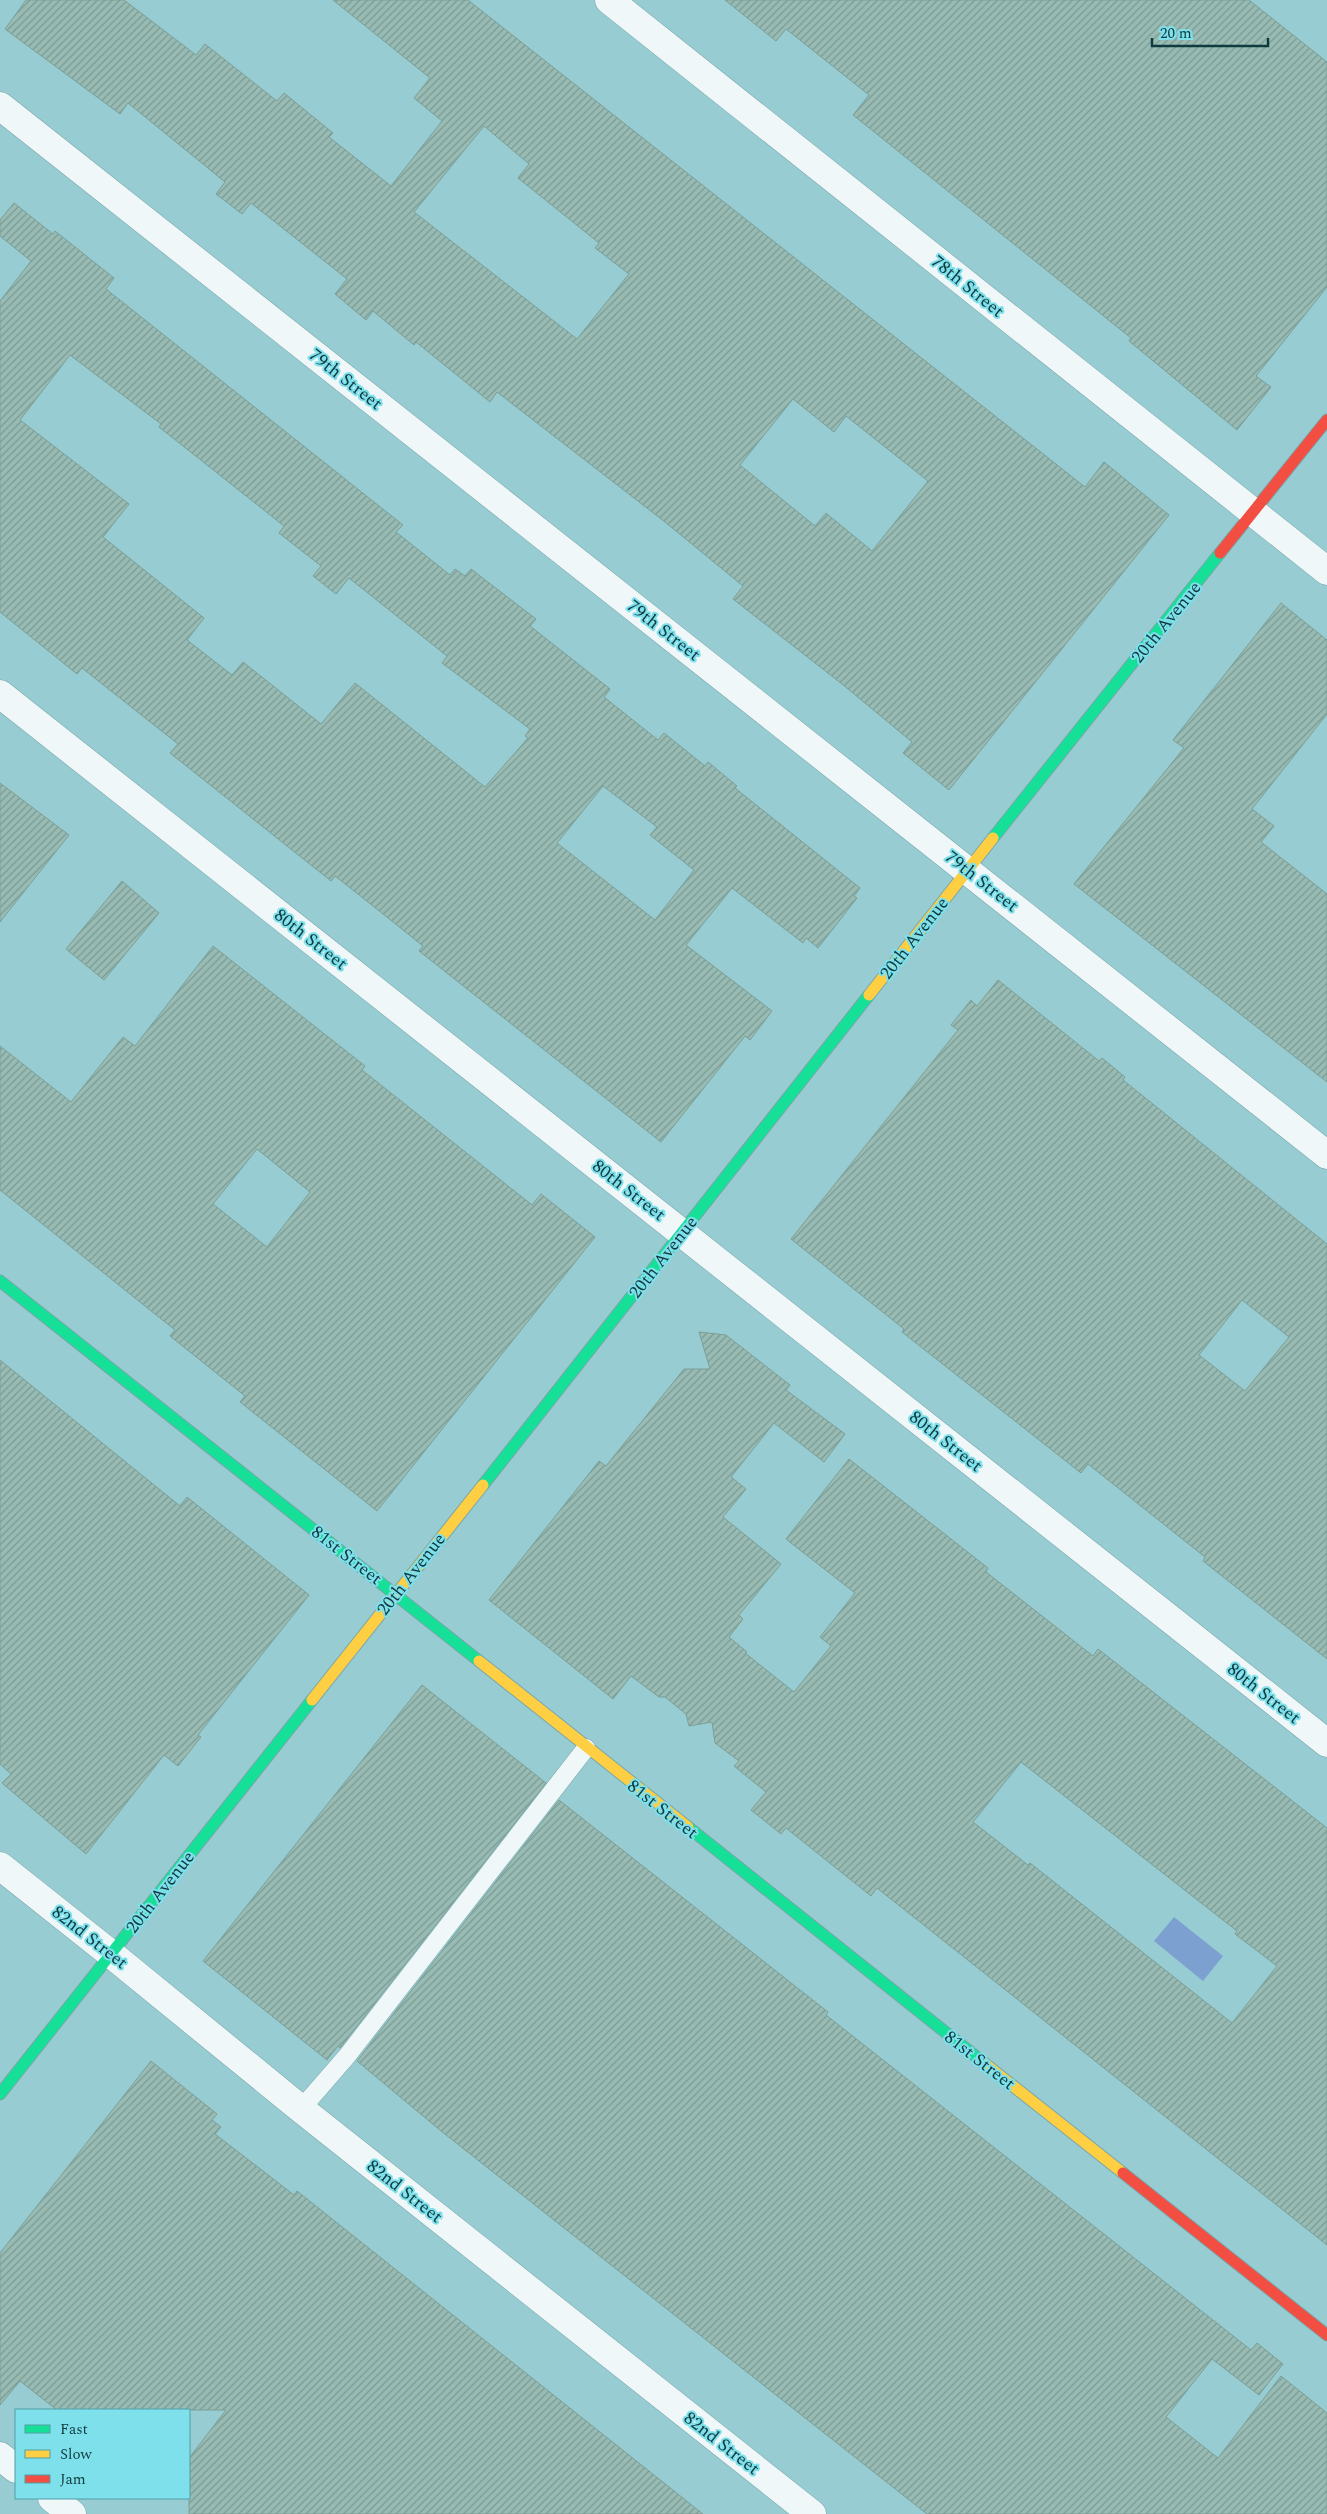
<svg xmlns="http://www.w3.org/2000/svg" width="1327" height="2514" font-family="Spectral,serif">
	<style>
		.water { fill: #7ca1d1 }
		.building { fill: url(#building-hatch); stroke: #7c9f98; fill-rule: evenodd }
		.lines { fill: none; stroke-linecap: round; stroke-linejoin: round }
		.lane-casing { stroke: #79a6aa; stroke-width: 19 }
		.street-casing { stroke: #79a6aa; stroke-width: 29 }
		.fast-casing { stroke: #79a6aa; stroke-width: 13 }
		.slow-casing { stroke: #79a6aa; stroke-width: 13 }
		.jam-casing { stroke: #79a6aa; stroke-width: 13 }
		.lane { stroke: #eff7f8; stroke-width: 18 }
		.street { stroke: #eff7f8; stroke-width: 28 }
		.fast { stroke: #16e098; stroke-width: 11 }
		.slow { stroke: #ffcf43; stroke-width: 11 }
		.jam { stroke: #f24e42; stroke-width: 11 }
		.labels { text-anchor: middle; stroke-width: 4; stroke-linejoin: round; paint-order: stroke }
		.street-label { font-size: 18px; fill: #0f3a3f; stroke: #7ee0eb }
	</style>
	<defs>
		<pattern id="building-hatch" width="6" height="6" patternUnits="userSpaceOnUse" patternTransform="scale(1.25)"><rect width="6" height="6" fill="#98bcb3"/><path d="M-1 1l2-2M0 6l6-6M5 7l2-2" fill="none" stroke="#7a9a93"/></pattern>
	</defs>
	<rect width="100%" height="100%" fill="#96ccd2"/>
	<!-- water -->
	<path class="water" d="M 1174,1917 L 1223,1956 L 1203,1981 L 1154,1941 Z"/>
	<!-- building -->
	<path class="building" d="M 26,0 L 124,0 L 196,55 L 205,44 L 277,101 L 284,93 L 333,133 L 329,137 L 391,186 L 442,121 L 414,98 L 430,78 L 333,0 L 468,0 L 1085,487 L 1104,462 L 1169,515 L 949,790 L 903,753 L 912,742 L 842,684 L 733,599 L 743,586 L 665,522 L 497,392 L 490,402 L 416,342 L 414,345 L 373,311 L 366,320 L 335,294 L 347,279 L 251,203 L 242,214 L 216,194 L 225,182 L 128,103 L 120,114 L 5,29 ZM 484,126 L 529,164 L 518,178 L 599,243 L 595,248 L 629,274 L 577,339 L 414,212 ZM 793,399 L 834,432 L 846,416 L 928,481 L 872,551 L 826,513 L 815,526 L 740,465 Z
		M 725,0 L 1249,0 L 1327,62 L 1327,287 L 1256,376 L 1271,387 L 1237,430 L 1129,341 L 1131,338 L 853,115 L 869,95 L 786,29 L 776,41 Z
		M 14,203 L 53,234 L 55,231 L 114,278 L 106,289 L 403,525 L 396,532 L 450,575 L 455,569 L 465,576 L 471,569 L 536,619 L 530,626 L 610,689 L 604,697 L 658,740 L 664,733 L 705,766 L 708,762 L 737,786 L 735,788 L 860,888 L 854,896 L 857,898 L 818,948 L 806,938 L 803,943 L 732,888 L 686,945 L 772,1011 L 750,1040 L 745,1036 L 661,1142 L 419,951 L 423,946 L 363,898 L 335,876 L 331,881 L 170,753 L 178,744 L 82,668 L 77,674 L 0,612 L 0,301 L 31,261 L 0,236 L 0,220 ZM 70,355 L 161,424 L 159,427 L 284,526 L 279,533 L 321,566 L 313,576 L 336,594 L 349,578 L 447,656 L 442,663 L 530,729 L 525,736 L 528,738 L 485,787 L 355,683 L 321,724 L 243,662 L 232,675 L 187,640 L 204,618 L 103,537 L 129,504 L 20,420 ZM 603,786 L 657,827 L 650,835 L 694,870 L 655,920 L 557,843 Z
		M 1281,603 L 1327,640 L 1327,714 L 1252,809 L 1274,826 L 1261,842 L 1327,894 L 1327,1082 L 1074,884 L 1184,748 L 1173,740 Z
		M 0,783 L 69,835 L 0,922 Z
		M 122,881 L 159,913 L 104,980 L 66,949 Z
		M 213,946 L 365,1066 L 362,1070 L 532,1205 L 541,1194 L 595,1237 L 377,1511 L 240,1402 L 245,1396 L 170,1336 L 175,1330 L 0,1190 L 0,1046 L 71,1102 L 123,1037 L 135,1046 ZM 257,1149 L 310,1192 L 267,1247 L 213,1204 Z
		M 998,980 L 1099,1061 L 1102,1058 L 1125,1077 L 1123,1080 L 1327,1244 L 1327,1659 L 1203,1561 L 1205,1557 L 1088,1464 L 1081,1473 L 902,1332 L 904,1329 L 791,1239 L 958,1030 L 951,1025 L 971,1000 L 977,1006 ZM 1242,1300 L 1289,1337 L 1245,1391 L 1199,1355 Z
		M 699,1332 L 726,1335 L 790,1385 L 786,1390 L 845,1434 L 824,1462 L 774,1423 L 731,1477 L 746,1489 L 723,1517 L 781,1564 L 739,1615 L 743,1619 L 729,1637 L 747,1652 L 745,1653 L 794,1692 L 831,1646 L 820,1637 L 855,1593 L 786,1539 L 849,1459 L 988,1568 L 986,1572 L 1093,1656 L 1098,1649 L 1327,1828 L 1327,2245 L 877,1888 L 871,1896 L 786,1828 L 781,1834 L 751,1810 L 766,1792 L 734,1766 L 739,1761 L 715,1743 L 712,1722 L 689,1726 L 686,1714 L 665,1697 L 659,1697 L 631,1676 L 613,1699 L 489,1600 L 599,1461 L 606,1466 L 684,1369 L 710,1369 ZM 1021,1762 L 1237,1931 L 1235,1934 L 1277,1966 L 1232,2023 L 1030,1863 L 1028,1865 L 973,1822 Z
		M 0,1360 L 180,1506 L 187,1497 L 309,1595 L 198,1735 L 201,1737 L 178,1766 L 164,1755 L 86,1854 L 2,1783 L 11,1774 L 0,1764 Z
		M 422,1685 L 546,1783 L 340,2048 L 338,2046 L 327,2060 L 203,1961 Z
		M 559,1800 L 828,2012 L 826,2015 L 1251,2350 L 1257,2343 L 1283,2364 L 1259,2395 L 1212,2359 L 1166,2417 L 1218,2458 L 1281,2376 L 1327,2413 L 1327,2514 L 927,2514 L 441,2131 L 357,2061 Z
		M 151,2061 L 217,2114 L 212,2120 L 221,2127 L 215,2134 L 294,2195 L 297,2191 L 703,2514 L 189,2514 L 189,2458 L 226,2410 L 57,2410 L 20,2381 L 0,2405 L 0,2253 Z"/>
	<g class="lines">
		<!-- lane casing -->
		<g class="lane-casing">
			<path id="lane" d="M 301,2109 L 347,2056 L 586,1748"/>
		</g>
		<!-- street casing -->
		<g class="street-casing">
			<path id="street" d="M 609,0 L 1327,571
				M 0,106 L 1327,1155
				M 0,694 L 1327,1743
				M 0,1866 L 111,1954 L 301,2109 L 812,2514
				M 0,2456 L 16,2469
				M 52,2498 L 72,2514"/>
		</g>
		<!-- fast casing -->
		<g class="fast-casing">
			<path id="fast" d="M 993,838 L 1220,553
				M 0,1281 L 479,1661
				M 483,1485 L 869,995
				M 688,1827 L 984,2063
				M 0,2094 L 312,1700"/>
		</g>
		<!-- slow casing -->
		<g class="slow-casing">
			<path id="slow" d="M 869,995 L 993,838
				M 479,1661 L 688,1827
				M 312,1700 L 483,1485
				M 984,2063 L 1123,2173"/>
		</g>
		<!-- jam casing -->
		<g class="jam-casing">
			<path id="jam" d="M 1220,553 L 1327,420
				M 1123,2173 L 1327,2335"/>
		</g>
		<!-- lane -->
		<use href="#lane" class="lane"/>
		<!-- street -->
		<use href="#street" class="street"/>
		<!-- fast -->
		<use href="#fast" class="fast"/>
		<!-- slow -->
		<use href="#slow" class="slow"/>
		<!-- jam -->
		<use href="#jam" class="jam"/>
	</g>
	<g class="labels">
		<!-- street labels -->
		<g class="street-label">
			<text transform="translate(968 286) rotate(39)" y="6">78th Street</text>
			<text transform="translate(346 379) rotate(38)" y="6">79th Street</text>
			<text transform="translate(1166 622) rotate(-51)" y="6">20th Avenue</text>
			<text transform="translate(664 630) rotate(38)" y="6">79th Street</text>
			<text transform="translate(982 881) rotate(38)" y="6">79th Street</text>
			<text transform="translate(914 938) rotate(-52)" y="6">20th Avenue</text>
			<text transform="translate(311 939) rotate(38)" y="6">80th Street</text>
			<text transform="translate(629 1190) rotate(38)" y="6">80th Street</text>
			<text transform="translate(663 1257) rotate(-52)" y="6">20th Avenue</text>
			<text transform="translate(946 1441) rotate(38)" y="6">80th Street</text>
			<text transform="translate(347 1555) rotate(38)" y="6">81st Street</text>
			<text transform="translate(411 1574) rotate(-52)" y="6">20th Avenue</text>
			<text transform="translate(1264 1693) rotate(38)" y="6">80th Street</text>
			<text transform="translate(663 1809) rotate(38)" y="6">81st Street</text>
			<text transform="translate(160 1892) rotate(-52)" y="6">20th Avenue</text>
			<text transform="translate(90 1937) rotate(38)" y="6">82nd Street</text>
			<text transform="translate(980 2060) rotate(38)" y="6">81st Street</text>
			<text transform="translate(405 2191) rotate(38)" y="6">82nd Street</text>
			<text transform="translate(722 2443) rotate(38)" y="6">82nd Street</text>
		</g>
	</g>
	<!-- legend -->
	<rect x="15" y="2409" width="175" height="90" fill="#7ee0eb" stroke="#529ea6"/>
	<rect x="25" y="2425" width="25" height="8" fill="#16e098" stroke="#529ea6"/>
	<text x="60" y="2434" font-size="15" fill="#0f3a3f">Fast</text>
	<rect x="25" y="2450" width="25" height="8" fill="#ffcf43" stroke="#529ea6"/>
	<text x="60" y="2459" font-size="15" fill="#0f3a3f">Slow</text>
	<rect x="25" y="2475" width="25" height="8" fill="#f24e42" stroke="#529ea6"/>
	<text x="60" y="2484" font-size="15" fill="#0f3a3f">Jam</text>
	<!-- scale -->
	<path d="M1152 38v8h116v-8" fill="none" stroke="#0f3a3f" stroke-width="2.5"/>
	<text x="1160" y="38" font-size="15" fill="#0f3a3f" stroke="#7ee0eb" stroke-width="4" paint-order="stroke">20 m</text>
</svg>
